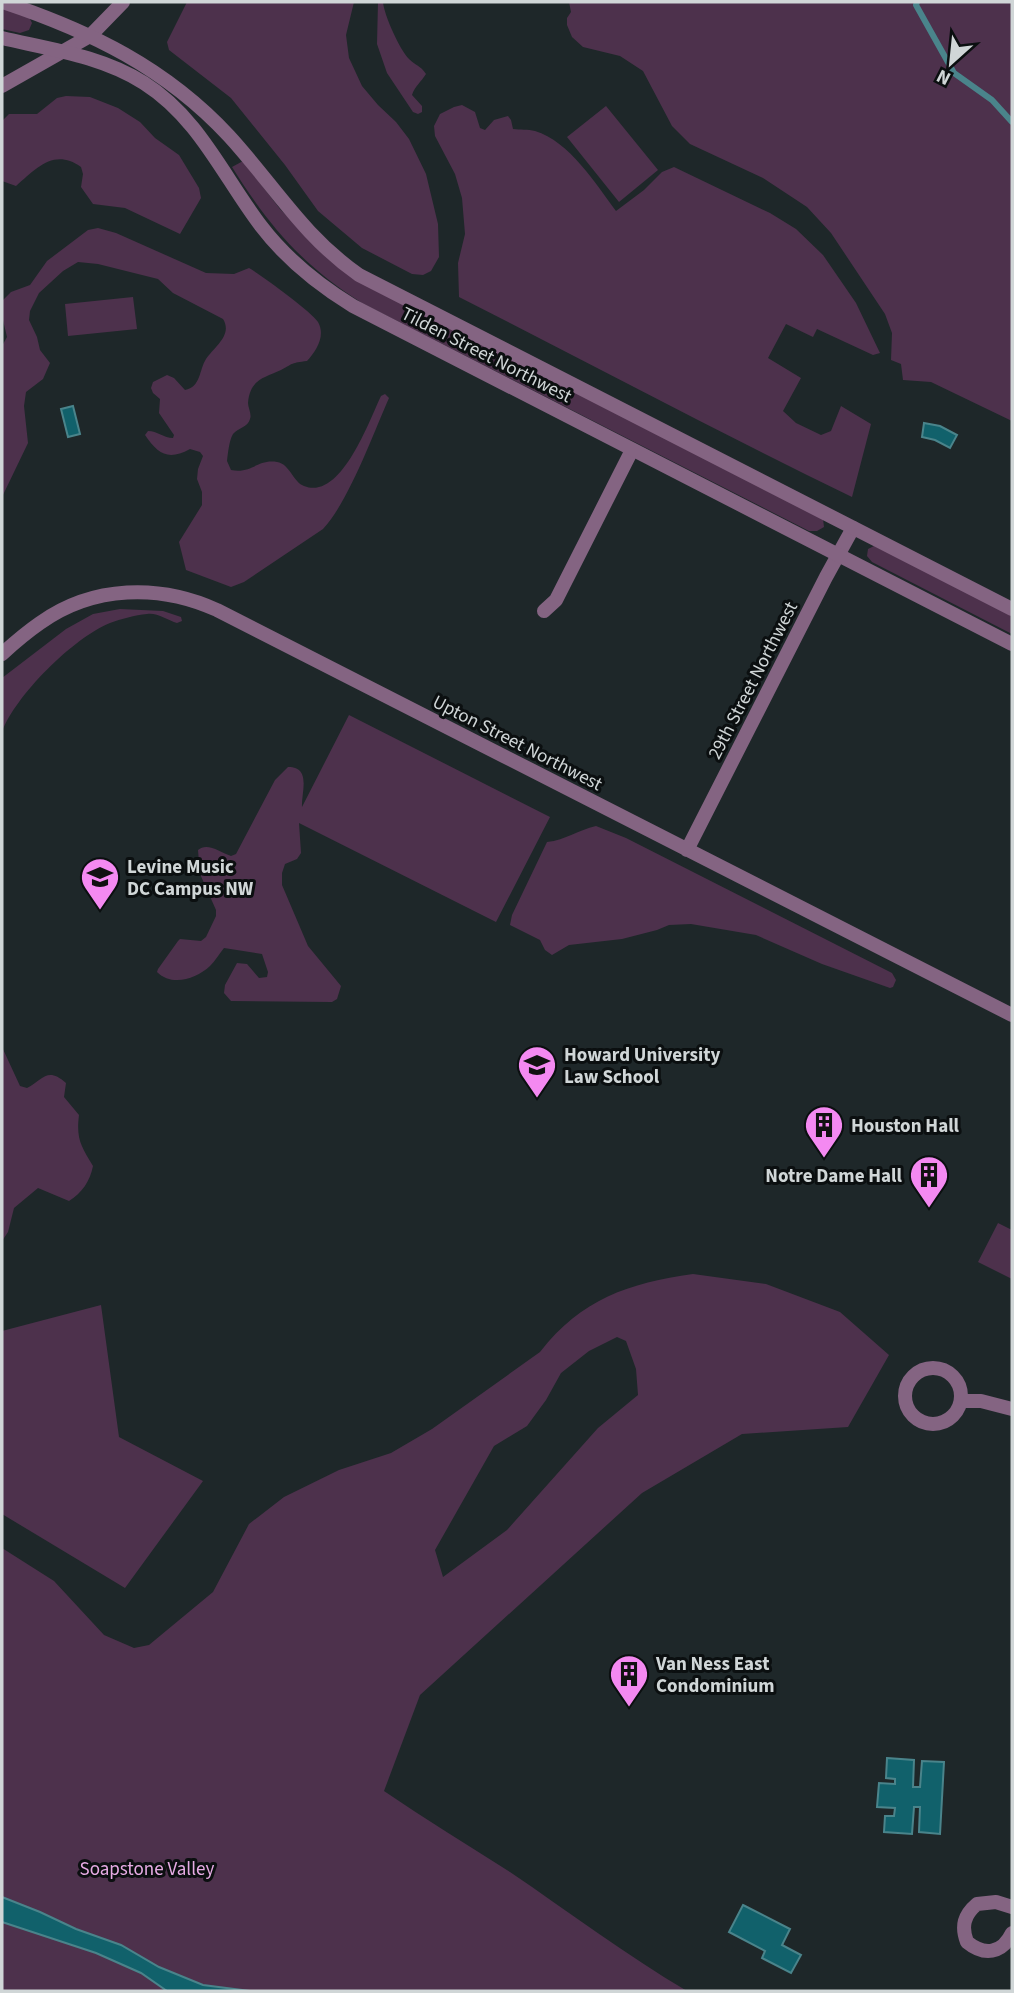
<svg xmlns="http://www.w3.org/2000/svg" width="1014" height="1993" font-family="'Source Sans 3',sans-serif">
	<style>
		.green { fill: #4d314c; fill-rule: evenodd }
		.water { fill: #11616b; stroke: #4a848b; stroke-width: 2 }
		.lines { fill: none; stroke-linecap: round; stroke-linejoin: round }
		.stream { stroke: #4a848b; stroke-width: 6 }
		.minor { stroke: #846482; stroke-width: 14 }
		.tertiary { stroke: #846482; stroke-width: 14 }
		.labels { text-anchor: middle; stroke-width: 6; stroke-linejoin: round; paint-order: stroke }
		.street-label { font-size: 19px; fill: #d0d6d7; stroke: #0b0f10 }
		.poi-label { font-size: 19px; font-weight: bold; fill: #d0d6d7; stroke: #0b0f10; text-anchor: start }
		.park-label { font-size: 19px; fill: #e7abe4; stroke: #0b0f10 }
	</style>
	<rect width="100%" height="100%" fill="#1e2729"/>
	<!-- green -->
	<path class="green" d="M 187,2 L 354,2 L 346,35 L 349,58 L 362,86 L 378,105 L 396,122 L 409,139 L 426,174 L 438,224 L 439,257 L 431,271 L 423,275 L 412,274 L 362,248 L 318,211 L 285,165 L 231,98 L 169,50 L 167,42 Z
		M 378,2 L 383,2 C 384,15 400,50 409,59 C 416,66 420,65 426,74 C 421,82 415,86 412,95 L 422,106 L 422,112 L 418,114 L 413,112 L 387,73 L 377,44 Z
		M 569,2 L 1012,2 L 1012,421 L 931,382 L 903,380 L 901,364 L 891,360 L 892,333 L 885,314 L 831,233 L 807,207 L 763,178 L 690,144 L 672,126 L 643,71 L 620,56 L 583,47 L 572,37 L 567,25 L 567,18 L 571,12 Z
		M 2,5 L 29,17 L 32,23 L 29,30 L 20,33 L 2,29 Z
		M 66,96 L 90,97 L 118,108 L 140,122 L 155,138 L 179,155 L 199,188 L 201,198 L 180,234 L 125,208 L 93,204 L 81,187 L 83,174 L 81,167 C 54,148 37,168 16,186 L 2,181 L 2,121 L 9,114 L 37,114 L 57,98 Z
		M 462,105 L 475,112 L 480,128 L 485,130 L 494,120 L 508,116 L 511,120 L 513,129 C 520,130 528,129 535,131 C 569,141 596,184 616,211 L 644,190 L 662,172 L 674,167 L 770,213 L 796,229 L 823,255 L 856,303 L 880,353 L 873,355 L 817,329 L 813,337 L 786,324 L 768,358 L 801,378 L 783,411 L 796,423 L 821,435 L 831,431 L 841,406 L 871,424 L 852,497 C 720,433 590,363 459,297 L 458,263 L 465,234 L 462,198 L 455,174 L 435,136 L 434,126 L 440,114 L 454,107 Z
		M 606,106 L 658,170 L 619,202 L 567,137 Z
		M 243,161 L 280,209 L 327,255 L 823,519 L 824,527 L 817,531 L 809,531 L 362,303 C 302,265 269,226 232,167 Z
		M 98,228 L 116,233 L 206,273 L 234,274 L 249,268 C 261,275 311,311 318,322 C 326,336 316,351 307,361 C 291,363 294,363 281,370 C 264,378 250,379 248,403 C 248,408 252,414 250,419 C 248,427 238,428 233,434 C 229,441 228,453 227,461 L 231,470 C 252,474 257,459 277,462 C 290,464 293,482 304,486 C 341,501 369,421 381,396 L 385,394 L 389,398 C 373,434 349,501 323,529 L 244,582 L 231,587 L 186,570 L 179,542 L 202,505 L 202,492 L 197,479 L 198,469 L 203,456 L 200,452 L 190,449 C 168,461 158,454 145,435 L 148,431 C 157,431 164,438 173,438 L 174,435 L 159,413 L 160,399 L 153,393 L 151,388 L 153,382 L 167,375 L 174,378 L 185,390 C 201,387 199,370 206,359 C 214,347 233,335 223,319 L 173,293 L 158,279 L 98,264 L 78,262 L 63,271 L 39,293 L 30,311 L 29,320 L 37,337 L 40,350 L 50,363 L 43,379 L 26,392 L 24,406 L 28,443 L 2,497 L 2,346 L 7,337 L 2,316 L 2,301 L 11,292 L 30,285 L 47,261 L 88,230 Z
		M 133,297 L 137,329 L 68,336 L 65,304 Z
		M 874,546 L 1012,610 L 1012,634 L 872,562 L 867,556 L 868,549 Z
		M 120,609 L 163,611 L 181,617 L 182,621 L 177,623 C 168,620 156,612 147,614 C 135,615 121,619 110,623 C 73,638 15,696 2,732 L 2,678 L 66,629 L 93,614 Z
		M 349,715 L 550,817 L 496,922 L 299,823 L 301,853 L 297,859 L 285,864 L 282,873 L 282,885 L 308,946 L 341,986 L 337,999 L 332,1002 L 231,1001 L 224,993 L 225,985 L 237,963 L 247,964 L 259,978 L 267,977 L 268,972 L 262,954 L 224,948 C 219,954 215,961 210,966 C 196,979 172,987 157,972 L 158,969 L 178,941 L 180,939 L 201,941 L 206,937 L 216,916 L 216,910 L 200,874 L 198,850 C 207,842 220,852 231,856 L 236,854 L 275,780 L 288,767 C 312,767 301,793 302,807 Z
		M 596,826 L 626,838 L 892,973 L 896,980 L 893,987 L 890,988 L 822,964 L 756,935 L 691,924 L 669,925 L 657,930 L 622,939 L 569,945 L 552,955 L 545,950 L 540,940 L 510,925 L 512,915 L 547,842 C 566,840 578,830 596,826 Z
		M 2,1047 L 20,1086 L 27,1088 C 43,1080 47,1066 66,1083 L 64,1097 L 79,1115 C 76,1139 81,1146 93,1166 C 90,1181 82,1193 69,1201 L 38,1188 L 14,1208 L 8,1232 L 2,1241 Z
		M 998,1223 L 1012,1230 L 1012,1279 L 978,1262 Z
		M 693,1274 L 766,1284 L 840,1312 L 889,1355 L 848,1427 L 742,1434 L 642,1493 L 420,1695 L 384,1791 C 425,1819 468,1845 510,1872 C 569,1912 626,1955 687,1991 L 2,1991 L 2,1548 L 54,1581 L 104,1635 L 134,1648 L 149,1645 L 213,1592 L 249,1524 L 284,1497 L 339,1470 L 391,1453 L 432,1429 L 540,1352 C 581,1299 629,1283 693,1274 ZM 617,1337 L 626,1341 L 636,1369 L 638,1395 L 598,1428 L 507,1530 L 443,1577 L 435,1550 L 494,1446 L 527,1426 L 546,1400 L 561,1373 L 589,1351 Z
		M 101,1305 L 119,1437 L 203,1481 L 125,1588 L 2,1514 L 2,1331 Z"/>
	<!-- water -->
	<path class="water" d="M 73,406 L 80,434 L 68,437 L 61,409 Z
		M 924,423 L 940,426 L 957,435 L 950,448 L 935,440 L 922,437 Z
		M 887,1758 L 914,1760 L 913,1787 L 920,1787 L 922,1761 L 944,1762 L 940,1834 L 919,1832 L 920,1807 L 914,1807 L 912,1834 L 884,1832 L 885,1816 L 894,1816 L 895,1808 L 877,1807 L 879,1783 L 895,1784 L 895,1779 L 886,1778 Z
		M 2,1897 L 40,1912 L 76,1929 L 121,1945 L 159,1967 L 203,1985 L 250,1991 L 167,1991 L 141,1973 L 96,1953 L 2,1922 Z
		M 743,1905 L 790,1929 L 782,1945 L 801,1955 L 791,1973 L 762,1958 L 765,1951 L 729,1932 Z"/>
	<g class="lines">
		<!-- stream -->
		<path class="stream" d="M 917,2 L 916,5 L 954,73 L 992,100 L 1012,122"/>
		<!-- minor -->
		<path class="minor" d="M 2,86 L 90,36 L 123,2
			M 544,611 L 556,600 L 632,450
			M 2,654 C 14,643 27,632 40,623 C 93,585 160,584 217,610 L 1012,1015
			M 687,850 L 826,577 L 853,528
			M905 1396a28 28 0 1 1 56 0a28 28 0 1 1-56 0Z
			M 961,1401 L 981,1401 L 1012,1409
			M 1012,1907 L 996,1902 L 977,1904 C 964,1915 961,1926 967,1942 C 984,1956 1002,1954 1012,1933"/>
		<!-- tertiary -->
		<path class="tertiary" d="M 3,2 C 90,31 166,68 229,136 C 274,185 303,236 359,275 L 1012,609
			M 2,38 C 49,49 102,56 144,83 C 199,118 223,176 261,226 C 287,260 317,284 353,306 L 1012,644"/>
	</g>
	<!-- icons -->
	<defs>
		<g id="school-pin" transform="scale(2.0125)"><path d="M0 17L-7.5 6A9.5 9.5 0 1 1 7.5 6Z" fill="#f489f1" stroke="#0b0f10"/><path d="M0-5L7-2L0 1L-7-2ZM-4 1L0 2.5L4 1V4Q0 6-4 4Z" fill="#111"/></g>
		<g id="university-pin" transform="scale(2.0125)"><path d="M0 17L-7.5 6A9.5 9.5 0 1 1 7.5 6Z" fill="#f489f1" stroke="#0b0f10"/><path d="M0-5L7-2L0 1L-7-2ZM-4 1L0 2.5L4 1V4Q0 6-4 4Z" fill="#111"/></g>
		<g id="building-pin" transform="scale(2.0125)"><path d="M0 17L-7.5 6A9.5 9.5 0 1 1 7.5 6Z" fill="#f489f1" stroke="#0b0f10"/><path d="M-4-6H4V6H1V3H-1V6H-4ZM-2.5-4.3h1.7v1.8h-1.7ZM.8-4.3h1.7v1.8H.8ZM-2.5-1h1.7V.8h-1.7ZM.8-1h1.7V.8H.8Z" fill="#111"/></g>
	</defs>
	<g fill-rule="evenodd">
		<use href="#school-pin" x="100" y="877"/>
		<use href="#university-pin" x="537" y="1065"/>
		<use href="#building-pin" x="824" y="1125"/>
		<use href="#building-pin" x="929" y="1175"/>
		<use href="#building-pin" x="629" y="1674"/>
	</g>
	<g class="labels">
		<!-- street labels -->
		<g class="street-label">
			<text transform="translate(487 354) rotate(27)" y="7">Tilden Street Northwest</text>
			<text transform="translate(752 680) rotate(-63)" y="7">29th Street Northwest</text>
			<text transform="translate(518 742) rotate(27)" y="7">Upton Street Northwest</text>
		</g>
		<!-- poi labels -->
		<g class="poi-label">
			<text x="127" y="873">Levine Music<tspan x="127" dy="22">DC Campus NW</tspan></text>
			<text x="564" y="1061">Howard University<tspan x="564" dy="22">Law School</tspan></text>
			<text x="851" y="1132">Houston Hall</text>
			<text x="902" y="1182" text-anchor="end">Notre Dame Hall</text>
			<text x="656" y="1670">Van Ness East<tspan x="656" dy="22">Condominium</tspan></text>
		</g>
		<!-- park labels -->
		<g class="park-label">
			<text x="147" y="1875">Soapstone Valley</text>
		</g>
	</g>
	<!-- border -->
	<rect width="1014" height="1993" fill="none" stroke="#d0d6d7" stroke-width="7"/>
	<!-- north arrow -->
	<g transform="translate(951 63) rotate(207)" stroke="#0b0f10" stroke-width="5" paint-order="stroke">
	<path d="M0-5L12 26L0 18L-12 26Z" fill="#d0d6d7"/>
	<text y="-10" font-size="19" font-weight="bold" text-anchor="middle" fill="#d0d6d7">N</text>
	</g>
</svg>
